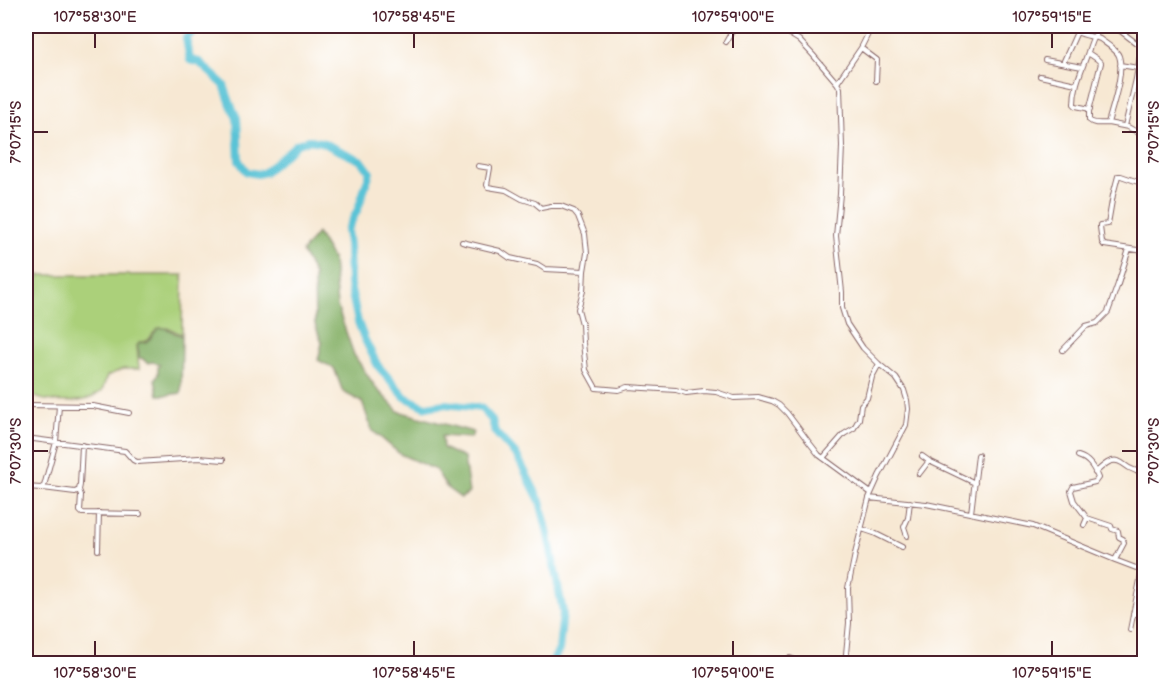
<svg xmlns="http://www.w3.org/2000/svg" width="1170" height="689" font-family="'Balsamiq Sans',sans-serif">
	<style>
		.green { fill: #abd07a; stroke: #7a7852; stroke-width: 1.5 }
		.forest { fill: #88b26a; stroke: #69684a; stroke-width: 1.5 }
		.lines { fill: none; stroke-linecap: round; stroke-linejoin: round }
		.river { stroke: #5ac3d6; stroke-width: 8 }
		.street-casing { stroke: #876566; stroke-width: 6 }
		.street { stroke: #fff; stroke-width: 4 }
		.ticks { fill: none; stroke: #4a1f2b; stroke-width: 2 }
		.neatline { fill: none; stroke: #4a1f2b; stroke-width: 2 }
		.ticks-label { font-size: 15px; text-anchor: middle; fill: #4a1f2b }
	</style>
	<rect width="100%" height="100%" fill="#fff"/>
	<filter id="ink" filterUnits="userSpaceOnUse"><feTurbulence type="fractalNoise" baseFrequency=".0167" numOctaves="2"/><feDisplacementMap in="SourceGraphic" scale="12" xChannelSelector="R" yChannelSelector="G"/><feConvolveMatrix kernelMatrix="1 2 1 2 8 2 1 2 1" color-interpolation-filters="sRGB"/></filter>
	<filter id="wash" filterUnits="userSpaceOnUse"><feTurbulence type="fractalNoise" baseFrequency=".008" numOctaves="4" result="noise"/><feDisplacementMap in="SourceGraphic" scale="24" xChannelSelector="R" yChannelSelector="G"/><feGaussianBlur stdDeviation="1.35" result="paint"/><feColorMatrix in="noise" values="0 0 0 0 0 0 0 0 0 0 0 0 0 0 0 0 0 1.4 0 .05"/><feComposite in="paint" operator="in"/></filter>
	<g filter="url(#wash)">
		<rect width="100%" height="100%" fill="#f7e8d3"/>
		<!-- green -->
		<path class="green" d="M 39,275 L 183,275 L 182,334 C 176,333 171,327 164,328 C 149,328 155,343 140,342 L 137,346 L 139,369 L 123,369 L 107,376 L 102,391 C 98,393 94,397 90,398 C 75,404 34,404 26,389 L 26,310 L 30,308 L 36,293 Z"/>
		<!-- forest -->
		<path class="forest" d="M 317,233 L 333,260 L 337,306 L 354,355 L 376,388 L 398,411 L 473,432 L 471,438 L 442,436 L 443,448 L 464,458 L 469,493 L 461,498 L 447,488 L 436,470 L 400,454 L 372,430 L 362,402 L 343,392 L 334,368 L 318,360 L 322,343 L 315,324 L 314,275 L 302,252 Z
			M 159,328 C 169,326 174,335 182,335 L 181,393 L 167,395 L 158,395 L 155,379 L 158,374 L 158,367 L 160,364 L 153,362 L 147,363 L 143,359 L 138,357 L 139,353 L 137,346 L 140,342 C 151,345 151,333 159,328 Z"/>
		<g class="lines">
			<!-- river -->
			<path class="river" d="M 201,26 L 186,38 L 190,60 L 199,62 L 224,85 L 231,105 L 237,118 L 239,161 L 247,172 L 258,174 L 265,172 L 297,144 L 309,140 L 321,142 L 362,161 L 370,172 L 358,209 L 347,230 L 349,246 L 350,285 L 358,322 L 364,338 L 378,366 L 405,397 L 426,407 L 445,404 L 481,408 L 492,420 L 495,432 L 517,456 L 540,501 L 547,530 L 563,612 L 559,650 L 551,664"/>
		</g>
	</g>
	<g filter="url(#ink)">
		<g class="lines">
			<!-- street casing -->
			<g class="street-casing">
				<path id="street" d="M 776,26 L 799,40 L 813,55 L 837,83 L 840,88 L 842,146 L 840,194 L 836,236 L 842,292 L 842,308 L 847,324 L 863,348 L 879,364 L 896,378 L 904,390 L 907,400 L 908,409 L 906,425 L 879,476 L 869,498 L 855,554 L 848,588 L 849,623 L 845,664
					M 1085,26 L 1077,32 C 1084,36 1093,36 1100,39 C 1105,43 1114,48 1118,54 C 1126,68 1112,108 1108,123 L 1128,127 L 1144,136
					M 1114,26 L 1140,46 L 1141,50 L 1136,79 L 1125,126
					M 1140,26 L 1144,30
					M 726,42 L 735,26
					M 861,48 L 877,60 L 876,81
					M 1088,53 L 1097,59 L 1101,63 L 1089,111 L 1089,120 C 1094,125 1102,123 1108,123
					M 1045,60 L 1082,67
					M 1063,63 L 1077,32
					M 1120,65 L 1138,68
					M 1040,76 L 1076,84
					M 837,83 L 861,48 L 872,26
					M 1090,109 L 1076,106 L 1074,104 C 1074,85 1082,70 1088,52 C 1092,39 1093,37 1101,26
					M 478,166 L 490,168 L 487,185 L 488,187 L 506,190 L 522,199 L 535,203 L 541,208 L 551,206 L 561,206 L 574,211 L 578,216 L 585,234 L 587,253 L 584,271 L 583,291 L 578,309 L 582,324 L 583,343 L 586,370 L 596,388 L 619,390 L 628,387 L 676,390 L 686,393 L 704,391 L 716,392 L 734,398 L 758,397 L 772,401 L 779,405 L 787,413 L 808,441 L 819,455 L 871,493
					M 1144,184 L 1121,176 L 1118,176 L 1113,195 L 1108,224 L 1100,225 L 1100,227 L 1102,242 L 1104,245 L 1144,251
					M 462,242 L 500,251 L 510,258 L 537,264 L 545,269 L 584,271
					M 1063,350 L 1086,326 L 1097,323 L 1108,312 L 1118,284 L 1129,249
					M 26,405 L 93,406 L 129,413
					M 26,438 L 125,451 L 133,460 L 137,462 L 199,458 L 223,460
					M 922,456 L 929,461 L 975,483
					M 1078,456 C 1089,459 1094,468 1098,478 L 1095,482 L 1073,487 L 1071,491 L 1074,501 L 1087,518 L 1111,526 L 1112,529 L 1118,531 L 1119,537 L 1123,539 L 1124,543 L 1115,560
					M 823,458 L 844,434 L 854,428 L 859,419 L 861,405 L 867,398 L 872,377 L 879,364
					M 1095,473 C 1103,466 1112,456 1122,463 C 1127,467 1130,469 1136,471 L 1144,467
					M 919,474 L 929,461
					M 26,487 L 41,488 L 44,486 L 56,442 L 59,406
					M 43,488 L 75,492 L 79,490 L 80,485 L 82,445
					M 79,490 L 81,495 L 80,511 L 82,513 L 140,514
					M 869,498 L 926,504 L 1033,526 L 1115,560 L 1144,571
					M 971,513 L 978,455
					M 1084,525 L 1087,518
					M 862,529 L 874,533 L 902,547
					M 907,536 L 904,527 L 908,518 L 910,502
					M 98,550 L 99,513
					M 1133,613 L 1144,615
					M 1130,630 L 1142,570
					M 786,664 L 790,658 L 806,664"/>
			</g>
			<!-- street -->
			<use href="#street" class="street"/>
		</g>
	</g>
	<!-- ticks -->
	<path class="ticks" d="M 95,33 L 95,48M 414,33 L 414,48M 733,33 L 733,48M 1052,33 L 1052,48M 33,132 L 48,132M 1122,132 L 1137,132M 33,451 L 48,451M 1122,451 L 1137,451M 95,641 L 95,656M 414,641 L 414,656M 733,641 L 733,656M 1052,641 L 1052,656"/>
	<!-- margin -->
	<rect width="1170" height="689" fill="none" stroke="#fff" stroke-width="66"/>
	<rect x="33" y="33" width="1104" height="623" class="neatline"/>
	<g class="ticks-label">
		<text x="95" y="22">107°58'30"E</text>
		<text x="414" y="22">107°58'45"E</text>
		<text x="733" y="22">107°59'00"E</text>
		<text x="1052" y="22">107°59'15"E</text>
		<text transform="translate(16 132) rotate(-90)" y="5">7°07'15"S</text>
		<text transform="translate(1154 132) rotate(-90)" y="5">7°07'15"S</text>
		<text transform="translate(16 451) rotate(-90)" y="5">7°07'30"S</text>
		<text transform="translate(1154 451) rotate(-90)" y="5">7°07'30"S</text>
		<text x="95" y="678">107°58'30"E</text>
		<text x="414" y="678">107°58'45"E</text>
		<text x="733" y="678">107°59'00"E</text>
		<text x="1052" y="678">107°59'15"E</text>
	</g>
</svg>
